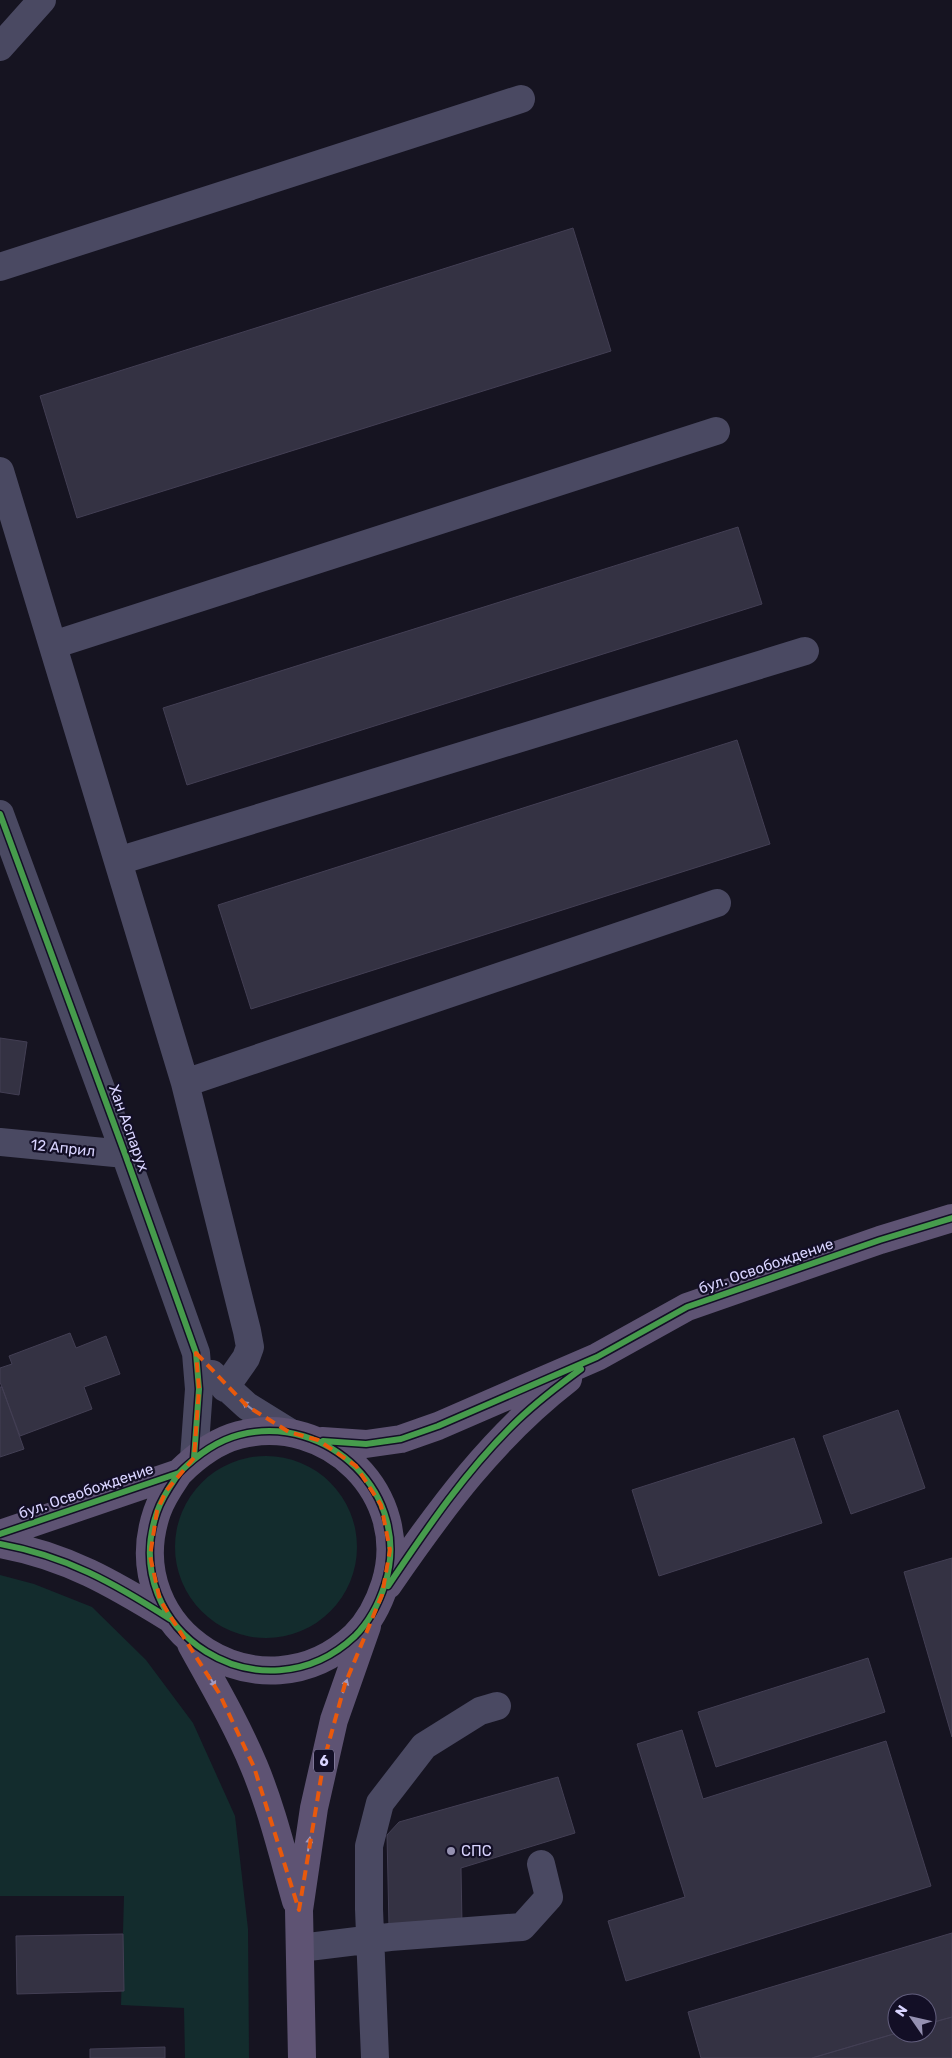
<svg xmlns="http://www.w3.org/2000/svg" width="952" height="2058" font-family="Rubik,sans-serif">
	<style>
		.green { fill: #132c2d }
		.building { fill: #343243; stroke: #433f54 }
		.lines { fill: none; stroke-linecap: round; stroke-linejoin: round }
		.minor { stroke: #4a4962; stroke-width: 28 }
		.major { stroke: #5e5373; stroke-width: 28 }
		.cycleway-casing { stroke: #130f26; stroke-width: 9 }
		.cycleway { stroke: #469c4c; stroke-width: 6 }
		.oneway { fill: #928eb0 }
		.oneway2 { fill: #a29ac0 }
		.marked { fill: none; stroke: #e8590c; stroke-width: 4; stroke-dasharray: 10 6; stroke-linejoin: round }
		.poi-dot { fill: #9591b1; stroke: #130f26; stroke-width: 2 }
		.labels { text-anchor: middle; stroke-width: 4.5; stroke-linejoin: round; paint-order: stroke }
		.shield { fill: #130f26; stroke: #9e99be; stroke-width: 1 }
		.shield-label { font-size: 14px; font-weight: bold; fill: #d9d4ff }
		.street-label { font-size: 15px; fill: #d9d4ff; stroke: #130f26 }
		.poi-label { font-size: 15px; fill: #d9d4ff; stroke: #130f26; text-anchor: start }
	</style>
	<rect width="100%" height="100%" fill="#161421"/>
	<!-- green -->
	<path class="green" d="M175 1547a91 91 0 1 1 182 0a91 91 0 1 1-182 0Z
		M 0,1575 L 34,1584 L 92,1607 L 146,1660 L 193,1723 L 235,1816 L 248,1929 L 249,2058 L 185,2058 L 184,2008 L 121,2005 L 124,1896 L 0,1896 Z"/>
	<!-- building -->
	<path class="building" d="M 573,228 L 611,351 L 77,518 L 40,396 Z
		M 738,527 L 762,604 L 187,785 L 163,708 Z
		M 737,740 L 770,844 L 251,1009 L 218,905 Z
		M 0,1038 L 27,1042 L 19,1095 L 0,1092 Z
		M 70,1333 L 76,1348 L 106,1336 L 120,1374 L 84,1387 L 92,1409 L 20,1436 L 0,1382 L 0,1368 L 12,1364 L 9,1356 Z
		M 0,1387 L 2,1387 L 24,1449 L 0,1457 Z
		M 898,1410 L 925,1488 L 851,1514 L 823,1436 Z
		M 794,1438 L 822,1523 L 659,1576 L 632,1490 Z
		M 952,1558 L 952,1737 L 904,1572 Z
		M 868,1658 L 885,1712 L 716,1767 L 698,1712 Z
		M 682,1730 L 703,1799 L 886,1741 L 931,1886 L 626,1981 L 608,1921 L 685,1897 L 637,1744 Z
		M 558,1777 L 575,1833 L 461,1868 L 462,1925 L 389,1926 L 387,1835 L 399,1822 Z
		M 952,1933 L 952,2017 L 927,2024 L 927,2003 L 897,2003 L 897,2033 L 812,2058 L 701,2058 L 688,2012 Z
		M 123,1934 L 124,1991 L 17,1994 L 16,1936 Z
		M 952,2017 L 952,2058 L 812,2058 L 897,2033 L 927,2033 L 927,2024 Z
		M 165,2047 L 165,2058 L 90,2058 L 90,2049 Z"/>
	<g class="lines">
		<!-- minor -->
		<path class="minor" d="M 0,47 L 42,0
			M 0,267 L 521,99
			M 0,471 L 185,1083 L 247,1331 L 250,1347 L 246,1358 L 225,1388
			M 53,645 L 716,431
			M 0,814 L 125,1154 L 196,1353 L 199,1389 L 194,1458
			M 118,861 L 805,651
			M 185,1083 L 717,903
			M 0,1142 L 125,1154
			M 212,1374 L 247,1406 L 289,1432
			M 300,1948 L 390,1937 L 522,1927 L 549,1897 L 541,1864
			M 375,2058 L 369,1909 L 369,1846 L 380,1803 L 424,1746 L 480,1711 L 497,1706"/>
		<!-- major -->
		<path class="major" d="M 322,1441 L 366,1444 L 401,1439 L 438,1426 L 597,1357 L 687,1307 L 880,1240 L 952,1218
			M 0,1534 L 179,1473 C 196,1456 216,1441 239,1435 C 328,1412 413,1495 385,1584 C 379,1603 369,1622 355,1636 C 263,1723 116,1632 157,1512 C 162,1497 171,1485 179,1473
			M 0,1544 C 67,1556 114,1584 171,1619
			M 388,1585 C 441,1508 493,1437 568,1379
			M 191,1644 C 213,1684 236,1723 254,1766 C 272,1809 283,1856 296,1901
			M 302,2058 L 299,1910 L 314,1808 L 334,1720 L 367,1626"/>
		<!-- cycleway casing -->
		<g class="cycleway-casing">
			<path id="cycleway" d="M 0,814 L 125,1154 L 196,1353 L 199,1389 L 194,1458
				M 323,1441 L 366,1444 L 401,1439 L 438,1426 L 597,1357 L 687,1307 L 880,1240 L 952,1218
				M 0,1534 L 179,1473 C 196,1456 216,1441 239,1435 C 328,1412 413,1495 385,1584 C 379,1603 369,1622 355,1636 C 263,1723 116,1632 157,1512 C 162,1497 171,1485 179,1473
				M 0,1544 C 66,1556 114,1583 170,1619
				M 388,1586 C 427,1528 467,1469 518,1420 C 537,1402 559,1385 581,1369"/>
		</g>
		<!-- cycleway -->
		<use href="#cycleway" class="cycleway"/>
	</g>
	<!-- one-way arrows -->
	<defs><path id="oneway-solid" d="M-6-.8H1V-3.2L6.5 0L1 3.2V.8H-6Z" transform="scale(1.25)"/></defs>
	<use class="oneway" href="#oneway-solid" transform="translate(248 1406) rotate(-142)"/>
	<g class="oneway2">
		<use href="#oneway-solid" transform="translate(212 1681) rotate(60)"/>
		<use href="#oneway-solid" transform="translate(345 1686) rotate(-72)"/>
		<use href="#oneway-solid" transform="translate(309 1844) rotate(-82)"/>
	</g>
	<!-- marked area -->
	<path class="marked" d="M 196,1353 L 247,1406 L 289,1432 L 318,1440 L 356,1466 L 381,1505 L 390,1550 L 382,1595 L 345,1684 L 324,1760 L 299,1910 L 254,1767 L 219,1693 L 160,1600 L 150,1556 L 157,1511 L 166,1491 L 194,1458 L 199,1389 Z"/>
	<!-- markers -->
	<circle class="poi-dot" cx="451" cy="1851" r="5"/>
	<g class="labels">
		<!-- shield labels -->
		<rect class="shield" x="314" y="1749.5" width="20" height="23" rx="4"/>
		<g class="shield-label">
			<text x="324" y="1766">6</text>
		</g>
		<!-- street labels -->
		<g class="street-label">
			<text transform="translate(129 1128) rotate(70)" y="5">Хан Аспарух</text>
			<text transform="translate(63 1148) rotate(6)" y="5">12 Април</text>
			<text transform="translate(766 1266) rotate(-19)" y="5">бул. Освобождение</text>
			<text transform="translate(86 1491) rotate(-19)" y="5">бул. Освобождение</text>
		</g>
		<!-- poi labels -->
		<g class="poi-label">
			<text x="461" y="1856">СПС</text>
		</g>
	</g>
	<!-- north arrow -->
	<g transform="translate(912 2018) rotate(304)"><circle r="24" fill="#130f26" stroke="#625e7d"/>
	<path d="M0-4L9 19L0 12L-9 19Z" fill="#9591b1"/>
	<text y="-8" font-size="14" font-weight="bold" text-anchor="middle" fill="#d9d4ff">N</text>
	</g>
</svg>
